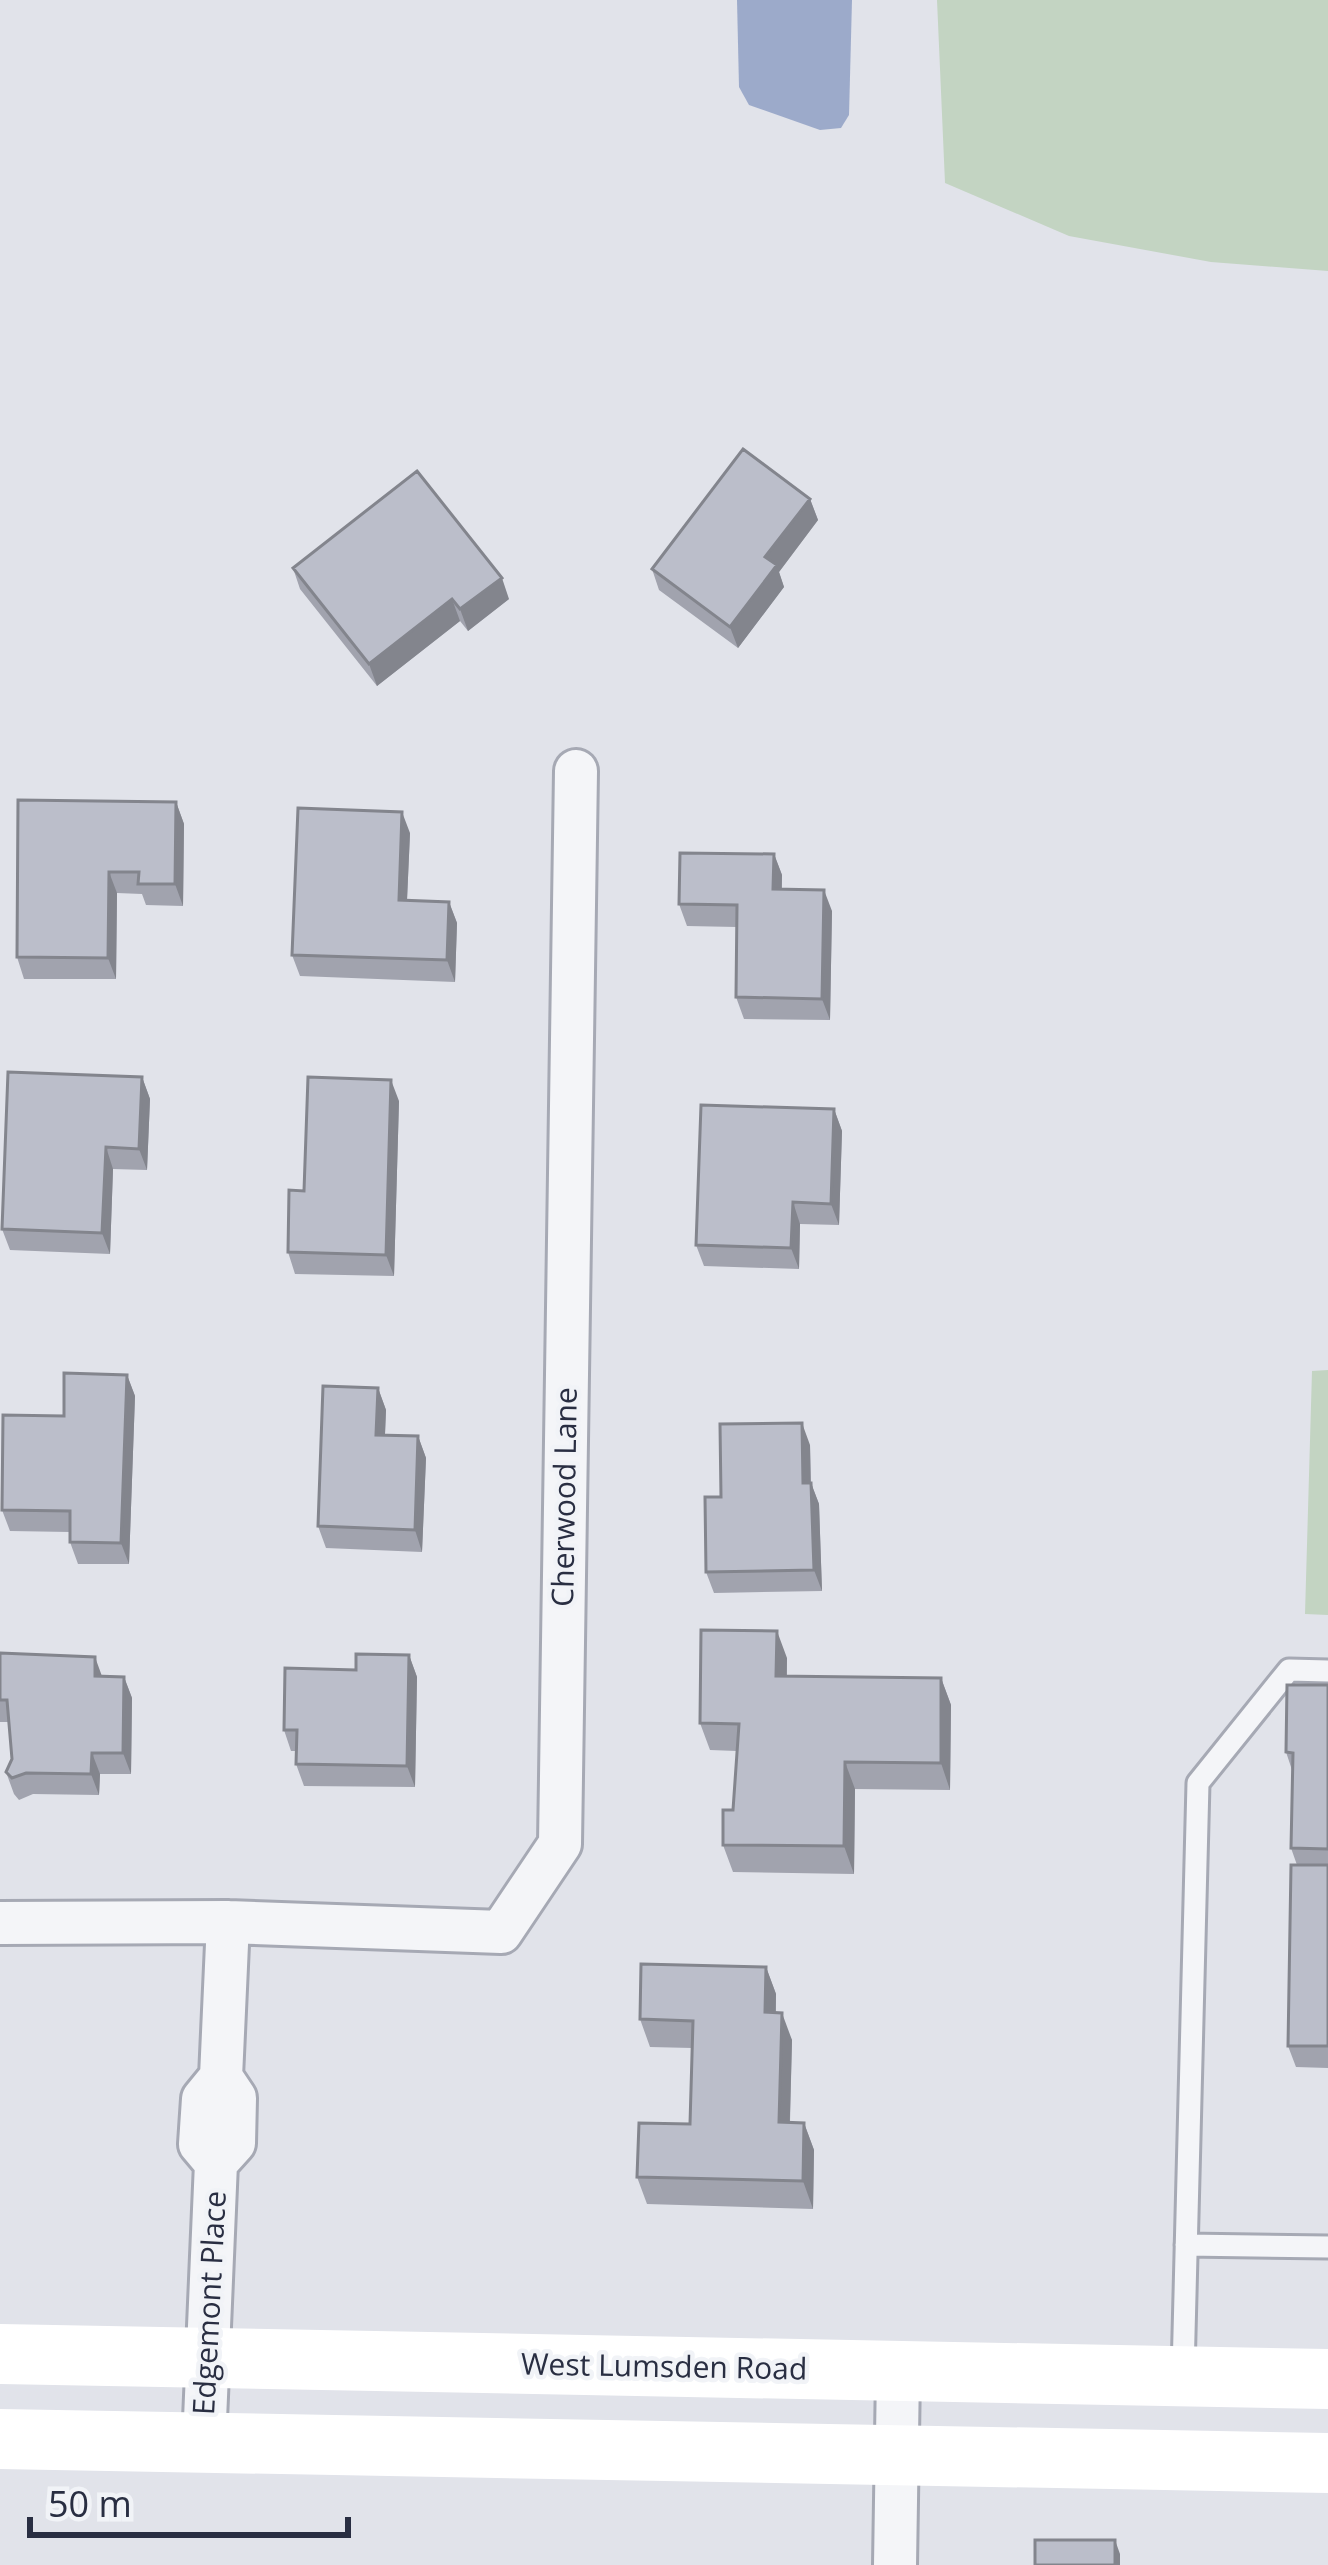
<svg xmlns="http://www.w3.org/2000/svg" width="1328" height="2565" font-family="'Open Sans',sans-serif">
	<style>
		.green { fill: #c3d4c2 }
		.water { fill: #9caaca }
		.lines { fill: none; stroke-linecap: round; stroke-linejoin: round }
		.service-casing { stroke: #a6a9b4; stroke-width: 27 }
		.minor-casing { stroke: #a6a9b4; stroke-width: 48 }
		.service { stroke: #f4f5f8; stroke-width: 21 }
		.minor { stroke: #f4f5f8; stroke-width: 42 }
		.secondary { stroke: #fff; stroke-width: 60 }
		.wall { fill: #a1a3ae }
		.shaded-wall { fill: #83858d }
		.building { fill: #bbbeca; stroke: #83858d; stroke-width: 3 }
		.labels { text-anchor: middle; stroke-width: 9; stroke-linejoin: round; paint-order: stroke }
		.street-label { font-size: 30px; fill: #292e42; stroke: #f1f3f7 }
	</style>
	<rect width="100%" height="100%" fill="#e1e3ea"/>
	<!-- green -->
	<path class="green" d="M 937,0 L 1328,0 L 1328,271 L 1211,262 L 1069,236 L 945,183 Z
		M 1328,1370 L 1328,1615 L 1305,1614 L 1312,1371 Z"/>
	<!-- water -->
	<path class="water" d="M 737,0 L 852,0 L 849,115 L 841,128 L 820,130 L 749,105 L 739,87 Z"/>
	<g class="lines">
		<!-- service casing -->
		<g class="service-casing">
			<path id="service" d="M 1186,2245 L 1328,2247
				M 1183,2373 L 1198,1783 L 1289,1670 L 1328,1671"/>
		</g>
		<!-- minor casing -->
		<g class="minor-casing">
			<path id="minor" d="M 0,1923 L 228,1922 L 501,1932 L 560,1844 L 576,771
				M 216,2163 L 200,2144 L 203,2099 L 221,2077
				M 204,2443 L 216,2163 L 234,2143 L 235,2098 L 221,2077 L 228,1922
				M 895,2565 L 898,2373"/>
		</g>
		<!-- service -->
		<use href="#service" class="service"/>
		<!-- minor -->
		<use href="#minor" class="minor"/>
		<!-- secondary -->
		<path class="secondary" d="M 0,2354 L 1328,2379
			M 0,2439 L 1328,2463"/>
	</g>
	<!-- wall -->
	<path class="wall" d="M 810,499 L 818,520 L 779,572 L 784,587 L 738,648 L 659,590 L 652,569 Z
		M 293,568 L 509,599 L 468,631 L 460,621 L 377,686 L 300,589 Z
		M 176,802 L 184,824 L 183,906 L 146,905 L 142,894 L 117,893 L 116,979 L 24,979 L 17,957 Z
		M 410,833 L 407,900 L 449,902 L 457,923 L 455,982 L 300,976 L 292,955 Z
		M 774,854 L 782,875 L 782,889 L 832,911 L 830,1020 L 744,1019 L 736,997 L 737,927 L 687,926 L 679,904 Z
		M 142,1077 L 150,1099 L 147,1170 L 113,1169 L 110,1254 L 10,1250 L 2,1229 Z
		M 399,1101 L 394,1276 L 295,1274 L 288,1252 L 304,1191 Z
		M 834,1109 L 842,1131 L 839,1225 L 800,1224 L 799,1269 L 704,1266 L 696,1245 Z
		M 127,1375 L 135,1396 L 129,1564 L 78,1564 L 70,1542 L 70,1532 L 10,1531 L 2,1510 L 64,1416 Z
		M 378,1388 L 386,1410 L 385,1435 L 418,1436 L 426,1458 L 422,1552 L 326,1548 L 318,1526 Z
		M 810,1445 L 811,1483 L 819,1504 L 822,1591 L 714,1593 L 706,1572 L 721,1497 Z
		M 0,1653 L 102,1677 L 124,1677 L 132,1698 L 131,1774 L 100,1774 L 99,1795 L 33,1794 L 19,1800 L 14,1794 L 6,1772 L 12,1759 L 9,1722 L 0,1722 Z
		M 409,1655 L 417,1677 L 415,1787 L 304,1786 L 296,1764 L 296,1751 L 291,1751 L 284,1730 L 356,1670 Z
		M 787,1658 L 787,1676 L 941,1678 L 951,1705 L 950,1790 L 855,1789 L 854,1874 L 733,1872 L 723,1845 L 733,1810 L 737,1751 L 710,1750 L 700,1723 Z
		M 1328,1685 L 1328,2068 L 1296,2067 L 1288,2046 L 1297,1865 L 1291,1848 L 1292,1770 L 1286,1752 Z
		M 766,1967 L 776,1994 L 776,2013 L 792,2040 L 790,2122 L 804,2123 L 814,2150 L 813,2209 L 647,2204 L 637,2177 L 690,2124 L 692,2048 L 650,2047 L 640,2019 Z"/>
	<!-- shaded-wall -->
	<path class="shaded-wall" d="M 810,499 L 818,520 L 779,572 L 784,587 L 738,648 L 730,627 L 765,557 Z
		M 502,578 L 509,599 L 468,631 L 460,609 Z
		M 452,599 L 460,621 L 377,686 L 369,664 Z
		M 176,802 L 184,824 L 183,906 L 175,884 Z
		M 402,812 L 410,833 L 406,922 L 399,900 Z
		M 774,854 L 782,875 L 781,910 L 773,889 Z
		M 109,872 L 117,893 L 116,979 L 108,958 Z
		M 824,890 L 832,911 L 830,1020 L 822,999 Z
		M 449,902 L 457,923 L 455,982 L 447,960 Z
		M 142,1077 L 150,1099 L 147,1170 L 139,1149 Z
		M 391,1080 L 399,1101 L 394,1276 L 386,1255 Z
		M 834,1109 L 842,1131 L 839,1225 L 831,1204 Z
		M 106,1147 L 113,1169 L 110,1254 L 102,1233 Z
		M 793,1202 L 800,1224 L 799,1269 L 791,1248 Z
		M 127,1375 L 135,1396 L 129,1564 L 121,1543 Z
		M 378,1388 L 386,1410 L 384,1456 L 376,1435 Z
		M 802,1423 L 810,1445 L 811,1505 L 803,1483 Z
		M 418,1436 L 426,1458 L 422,1552 L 415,1530 Z
		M 811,1483 L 819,1504 L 822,1591 L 814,1570 Z
		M 777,1631 L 787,1658 L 786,1703 L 776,1676 Z
		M 409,1655 L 417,1677 L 415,1787 L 407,1766 Z
		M 95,1657 L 103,1679 L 95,1676 Z
		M 124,1677 L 132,1698 L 131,1774 L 123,1753 Z
		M 941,1678 L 951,1705 L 950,1790 L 941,1763 Z
		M 92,1753 L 100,1774 L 99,1795 L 91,1774 Z
		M 845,1762 L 855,1789 L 854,1874 L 844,1846 Z
		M 766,1967 L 776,1994 L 775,2040 L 765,2012 Z
		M 782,2013 L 792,2040 L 789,2149 L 779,2122 Z
		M 804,2123 L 814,2150 L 813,2209 L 803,2181 Z
		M 1115,2540 L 1120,2554 L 1120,2565 L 1115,2565 Z"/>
	<!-- building -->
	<path class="building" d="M 743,449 L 810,499 L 765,557 L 777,565 L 730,627 L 652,569 Z
		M 417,471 L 502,578 L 460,609 L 452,599 L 369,664 L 293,568 Z
		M 18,800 L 176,802 L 175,884 L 138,884 L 139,872 L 109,872 L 108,958 L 17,957 Z
		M 298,808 L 402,812 L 399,900 L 449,902 L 447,960 L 292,955 Z
		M 680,853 L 774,854 L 773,889 L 824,890 L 822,999 L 736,997 L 737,905 L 679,904 Z
		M 8,1072 L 142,1077 L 139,1149 L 106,1147 L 102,1233 L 2,1229 Z
		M 308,1077 L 391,1080 L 386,1255 L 288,1252 L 289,1190 L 304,1191 Z
		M 701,1105 L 834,1109 L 831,1204 L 793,1202 L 791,1248 L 696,1245 Z
		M 64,1373 L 127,1375 L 121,1543 L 70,1542 L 70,1511 L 2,1510 L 3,1415 L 64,1416 Z
		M 323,1386 L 378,1388 L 376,1435 L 418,1436 L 415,1530 L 318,1526 Z
		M 802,1423 L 803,1483 L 811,1483 L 814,1570 L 706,1572 L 705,1497 L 721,1497 L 720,1424 Z
		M 701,1630 L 777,1631 L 776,1676 L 941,1678 L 941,1763 L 845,1762 L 844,1846 L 723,1845 L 723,1810 L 733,1810 L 739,1724 L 700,1723 Z
		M 0,1653 L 95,1657 L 95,1676 L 124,1677 L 123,1753 L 92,1753 L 91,1774 L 26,1773 L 12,1778 L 6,1772 L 12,1759 L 7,1700 L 0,1700 Z
		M 356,1654 L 409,1655 L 407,1766 L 296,1764 L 297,1730 L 284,1730 L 285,1668 L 356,1670 Z
		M 1287,1685 L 1328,1685 L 1328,1849 L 1291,1848 L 1293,1753 L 1286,1752 Z
		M 1291,1865 L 1328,1865 L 1328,2046 L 1288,2046 Z
		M 641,1964 L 766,1967 L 765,2012 L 782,2013 L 779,2122 L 804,2123 L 803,2181 L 637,2177 L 639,2123 L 690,2124 L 693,2021 L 640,2019 Z
		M 1035,2540 L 1115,2540 L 1115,2565 L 1035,2565 Z"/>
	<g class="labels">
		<!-- street labels -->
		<g class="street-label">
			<text transform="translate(565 1497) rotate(-89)" y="10">Cherwood Lane</text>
			<text transform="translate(210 2303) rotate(-87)" y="10">Edgemont Place</text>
			<text transform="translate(664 2367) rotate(1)" y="10">West Lumsden Road</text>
		</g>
	</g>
	<!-- scale -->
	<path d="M30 2517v18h318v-18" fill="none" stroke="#292e42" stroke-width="6"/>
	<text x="48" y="2517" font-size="36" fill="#292e42" stroke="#f1f3f7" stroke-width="9" paint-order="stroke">50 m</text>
</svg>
